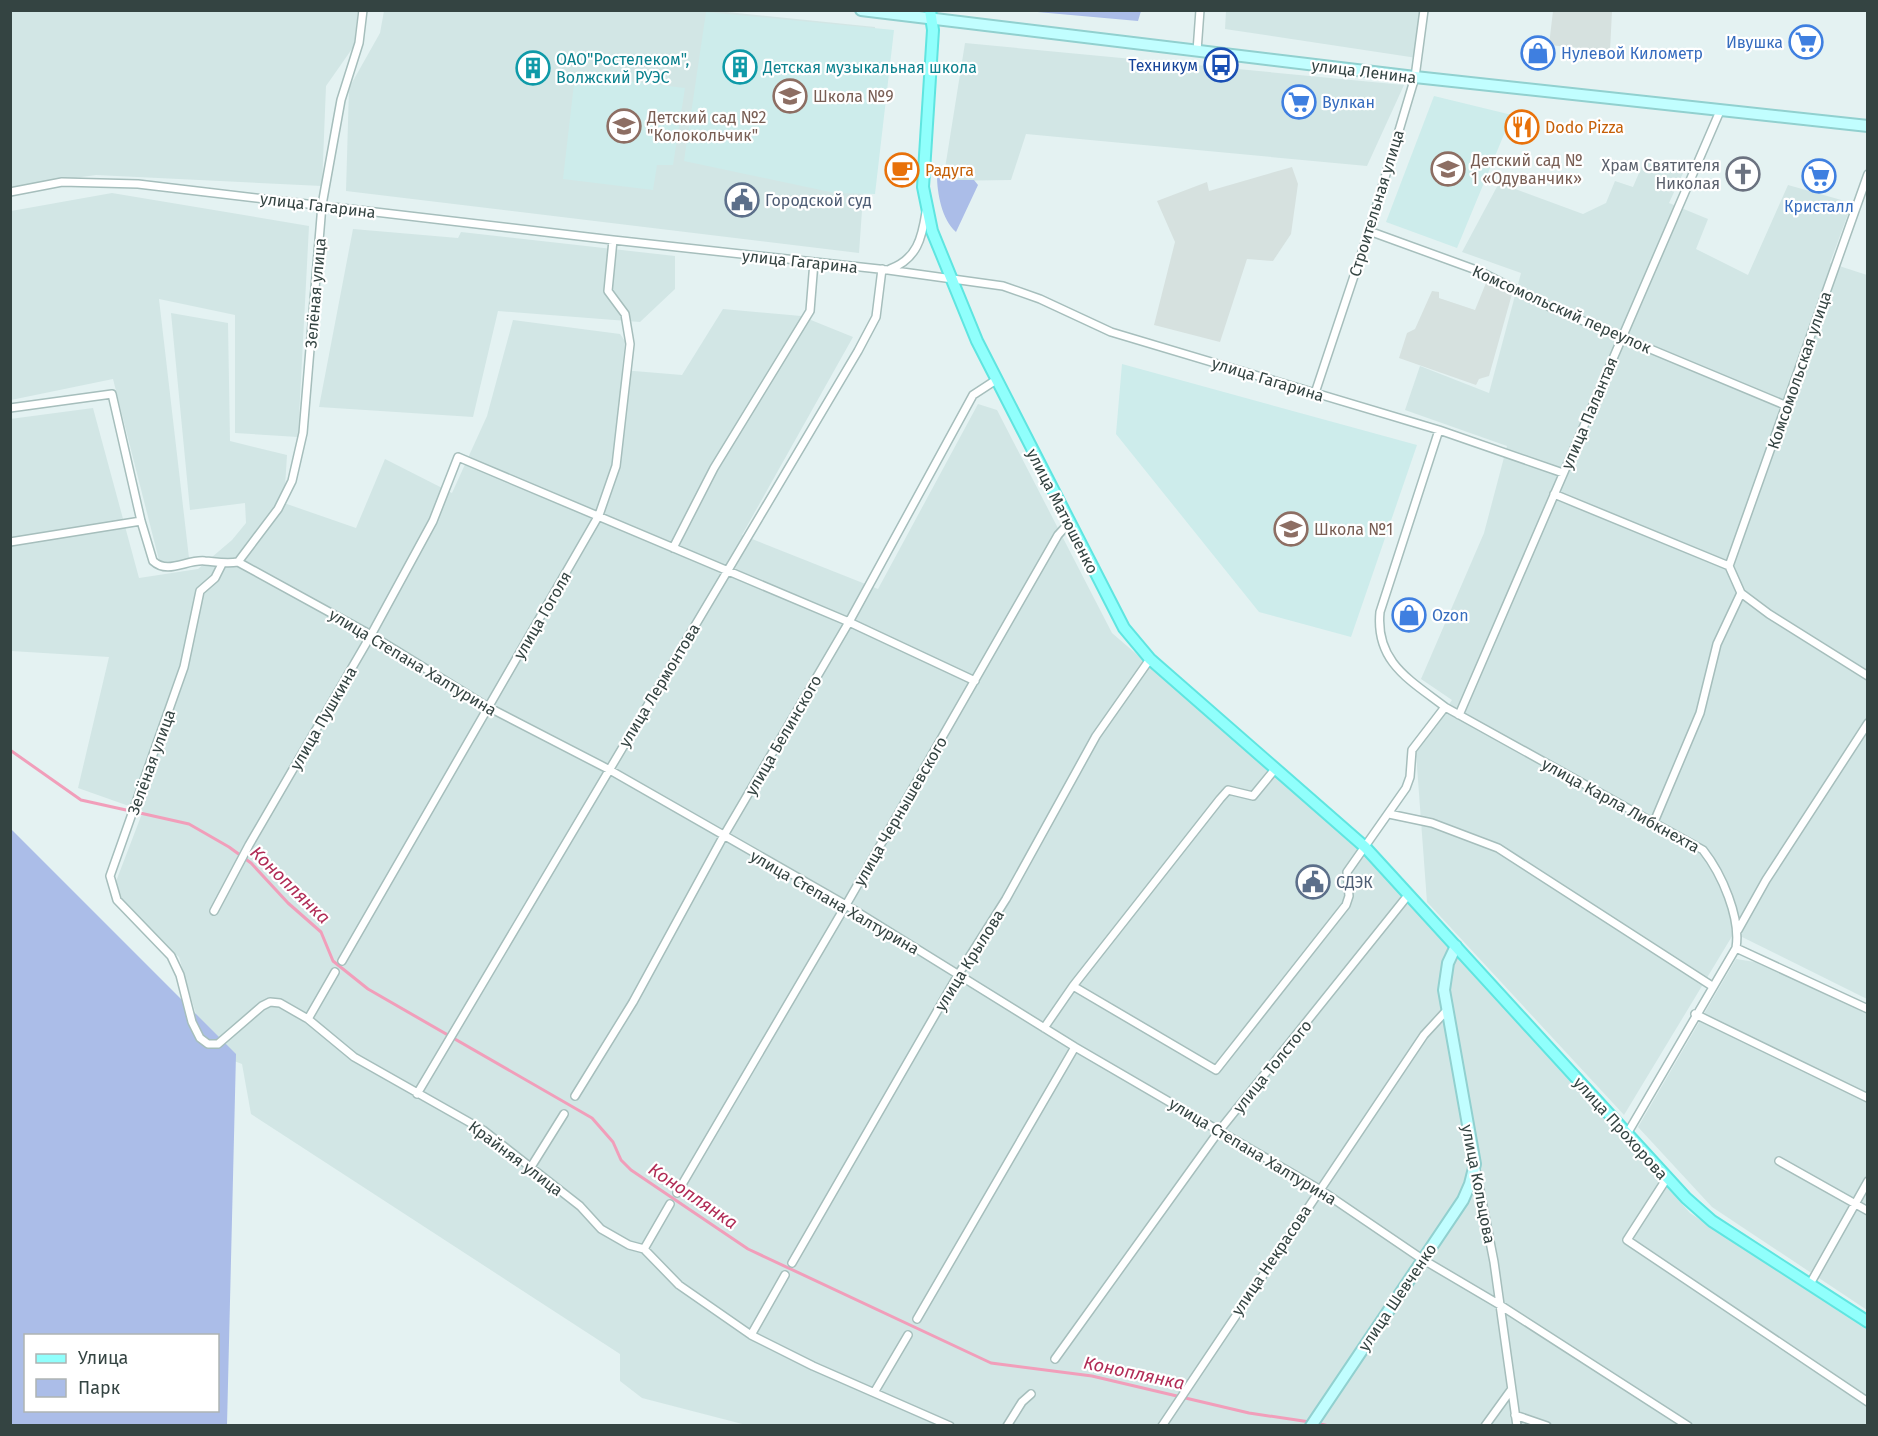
<svg xmlns="http://www.w3.org/2000/svg" width="1878" height="1436" font-family="'Fira Sans',sans-serif">
	<style>
		.residential { fill: #d2e6e5 }
		.industrial { fill: #d6e1df }
		.education { fill: #cdeceb }
		.green { fill: #abbde8; fill-rule: evenodd }
		.lines { fill: none; stroke-linecap: round; stroke-linejoin: round }
		.stream { stroke: #f19eba; stroke-width: 3 }
		.street-casing { stroke: #a6bebc; stroke-width: 10 }
		.secondary-casing { stroke: #91d0cf; stroke-width: 14 }
		.primary-casing { stroke: #5fe5e0; stroke-width: 14 }
		.street { stroke: #fff; stroke-width: 7 }
		.secondary { stroke: #c1feff; stroke-width: 10 }
		.primary { stroke: #90fffc; stroke-width: 10 }
		.labels { text-anchor: middle; stroke-width: 4.5; stroke-linejoin: round; paint-order: stroke }
		.shop-label { font-size: 16px; fill: #366cbe; stroke: #fff; text-anchor: start }
		.culture-label { font-size: 16px; fill: #0d838f; stroke: #fff; text-anchor: start }
		.transit-label { font-size: 16px; fill: #164399; stroke: #fff; text-anchor: end }
		.street-label { font-size: 16px; fill: #344442; stroke: #fff }
		.education-label { font-size: 16px; fill: #785e54; stroke: #fff; text-anchor: start }
		.food-label { font-size: 16px; fill: #c56008; stroke: #fff; text-anchor: start }
		.worship-label { font-size: 16px; fill: #5b616d; stroke: #fff; text-anchor: end }
		.service-label { font-size: 16px; fill: #4e5e75; stroke: #fff; text-anchor: start }
		.water-label { font-size: 18px; font-style: italic; fill: #b12c56; stroke: #fff }
	</style>
	<rect width="100%" height="100%" fill="#e4f2f2"/>
	<!-- residential -->
	<path class="residential" d="M 707,10 L 875,27 L 859,253 L 346,191 L 349,88 L 380,33 L 384,11 Z
		M 10,11 L 358,11 L 354,46 L 326,86 L 322,186 L 96,175 L 11,187 Z
		M 1226,11 L 1423,11 L 1417,58 L 1225,29 Z
		M 965,43 L 1404,85 L 1367,166 L 1026,134 L 1011,180 L 943,181 Z
		M 1645,159 L 1683,173 L 1669,203 L 1708,219 L 1696,249 L 1748,275 L 1788,185 L 1852,203 L 1830,263 L 1867,275 L 1867,999 L 1734,933 L 1624,1115 L 1427,902 L 1416,753 L 1452,700 L 1421,679 L 1484,533 L 1507,446 L 1405,410 L 1420,366 L 1489,393 L 1521,273 L 1462,252 L 1499,183 L 1583,214 L 1606,203 L 1615,181 L 1633,187 Z
		M 112,193 L 309,226 L 298,437 L 235,433 L 235,315 L 159,299 L 189,558 L 161,568 L 113,379 L 11,400 L 11,211 Z
		M 353,229 L 458,238 L 461,232 L 675,256 L 675,289 L 640,322 L 498,311 L 473,417 L 319,407 Z
		M 723,309 L 801,316 L 853,337 L 742,535 L 878,589 L 978,404 L 997,410 L 1112,633 L 1341,831 L 1431,925 L 1690,1213 L 1867,1330 L 1867,1425 L 750,1426 L 642,1398 L 620,1381 L 620,1354 L 251,1114 L 242,1064 L 218,1055 L 200,1028 L 179,957 L 132,920 L 115,884 L 143,811 L 78,788 L 109,657 L 11,651 L 10,419 L 93,408 L 139,578 L 198,569 L 232,540 L 246,523 L 245,503 L 190,510 L 171,313 L 228,323 L 230,441 L 287,455 L 284,503 L 356,528 L 385,459 L 452,493 L 487,416 L 513,320 L 620,334 L 625,341 L 622,370 L 682,375 Z
		M 1736,959 L 1768,964 L 1867,1014 L 1867,1310 L 1712,1207 L 1638,1127 Z"/>
	<!-- industrial -->
	<path class="industrial" d="M 1553,11 L 1612,11 L 1610,51 L 1549,45 Z
		M 1292,167 L 1298,184 L 1291,234 L 1273,261 L 1247,259 L 1220,342 L 1154,325 L 1175,242 L 1157,201 L 1207,182 L 1209,191 Z
		M 1486,283 L 1512,294 L 1489,376 L 1479,379 L 1476,385 L 1399,358 L 1407,333 L 1415,329 L 1432,291 L 1439,292 L 1439,298 L 1475,310 Z"/>
	<!-- education -->
	<path class="education" d="M 706,12 L 894,30 L 875,194 L 835,193 L 684,161 Z
		M 575,75 L 685,88 L 673,165 L 657,165 L 653,190 L 563,179 Z
		M 1434,96 L 1512,115 L 1457,248 L 1386,222 Z
		M 1122,364 L 1417,445 L 1351,637 L 1259,612 L 1116,434 Z"/>
	<!-- green -->
	<path class="green" d="M 1026,11 L 1141,11 L 1138,21 Z
		M 944,172 L 954,180 L 974,180 L 978,185 L 956,232 C 942,220 937,193 937,175 Z
		M 10,828 L 236,1054 L 227,1425 L 11,1425 ZM 26,1336 L 218,1336 L 218,1410 L 26,1410 Z"/>
	<g class="lines">
		<!-- stream -->
		<path class="stream" d="M 10,750 L 81,800 L 126,810
			M 140,813 L 189,824 L 229,847 L 251,863 L 288,903 L 321,932 L 333,961 L 368,989 L 592,1118 L 613,1142 L 621,1160 L 631,1170 L 748,1249 L 991,1363 L 1092,1376 L 1249,1413 L 1310,1422
			M 1316,1423 L 1329,1426"/>
		<!-- street casing -->
		<g class="street-casing">
			<path id="street" d="M 1197,51 L 1200,10
				M 10,192 L 62,182 L 138,184 L 613,240 L 888,270 L 1003,286 L 1040,299 L 1111,332 L 1439,430 L 1563,473
				M 1369,231 L 1479,271 L 1552,308 L 1787,406
				M 890,269 C 917,259 922,238 926,212
				M 1315,393 L 1369,231 L 1415,77 L 1424,10
				M 10,408 L 112,394 L 141,521 L 153,561 C 168,575 187,559 205,561 C 217,562 226,564 238,562
				M 1439,430 L 1380,612 C 1375,662 1410,680 1445,707 L 1703,850 C 1722,874 1741,918 1736,948 L 1627,1134
				M 1554,494 L 1729,566 L 1741,593 L 1769,614 L 1868,676
				M 10,542 L 141,521
				M 673,548 L 714,468 L 810,311 L 814,262
				M 238,562 L 371,635 L 488,707 L 608,769 L 846,905 L 1075,1047 L 1319,1189 L 1422,1259 L 1500,1305 L 1688,1426
				M 238,562 L 278,509 L 292,481 L 303,433 L 322,205 L 341,100 L 359,43 L 363,10
				M 222,564 L 215,578 L 200,591 L 184,667 L 110,876 L 117,900 L 171,956 L 180,975 L 192,1022 L 200,1038 L 208,1044 L 218,1044 L 262,1006 L 270,1002 L 280,1003 L 308,1019 L 354,1057 L 483,1130 L 580,1206 L 601,1229 L 629,1245 L 644,1249 L 679,1285 L 751,1335 L 813,1366 L 950,1426
				M 1729,566 L 1868,174
				M 1459,715 L 1720,111
				M 1389,814 L 1432,823 L 1498,848 L 1712,986
				M 1654,822 L 1700,713 L 1717,644 L 1741,593
				M 214,911 L 249,845 L 371,635 L 433,521 L 458,457 L 849,622 L 975,681
				M 1738,930 L 1766,880 L 1868,723
				M 1736,948 L 1868,1009
				M 342,961 L 599,515 L 616,466 L 630,344 L 625,314 L 608,291 L 613,240
				M 1073,986 L 1216,1070 L 1346,905 L 1349,896 L 1347,872 L 1406,788 L 1410,777 L 1412,750 L 1445,707
				M 1695,1014 L 1868,1098
				M 308,1019 L 335,972
				M 1044,1028 L 1073,986 L 1220,799 L 1228,790 L 1253,796 L 1276,768
				M 417,1094 L 858,351 L 876,317 L 882,269
				M 575,1096 L 633,1002 L 723,837 L 849,622 L 973,395 L 996,380
				M 1779,1161 L 1868,1211
				M 531,1167 L 564,1114
				M 1476,1170 L 1494,1262 L 1517,1426
				M 1667,1178 L 1627,1240 L 1868,1402
				M 677,1193 L 846,905 L 1058,535 L 1069,523
				M 644,1249 L 670,1204
				M 792,1263 L 958,975 L 1006,899 L 1096,736 L 1150,659
				M 1810,1284 L 1868,1181
				M 917,1319 L 1075,1047
				M 751,1335 L 785,1275
				M 1055,1359 L 1219,1131 L 1409,894
				M 875,1391 L 908,1335
				M 1515,1415 L 1547,1426
				M 1007,1426 L 1022,1402 L 1031,1394
				M 1162,1426 L 1424,1035 L 1447,1010
				M 1485,1426 L 1511,1390"/>
		</g>
		<!-- secondary casing -->
		<g class="secondary-casing">
			<path id="secondary" d="M 861,10 L 1415,77 L 1868,126
				M 1311,1426 L 1463,1200 L 1470,1184 L 1475,1164 L 1444,990 L 1448,963 L 1456,946"/>
		</g>
		<!-- primary casing -->
		<g class="primary-casing">
			<path id="primary" d="M 930,10 L 933,30 L 923,187 L 932,231 L 977,341 L 1124,628 L 1150,659 L 1365,847 L 1686,1198 L 1712,1221 L 1868,1322"/>
		</g>
		<!-- street -->
		<use href="#street" class="street"/>
		<!-- secondary -->
		<use href="#secondary" class="secondary"/>
		<!-- primary -->
		<use href="#primary" class="primary"/>
	</g>
	<!-- icons -->
	<defs>
		<g id="supermarket-ring" transform="scale(1.725)"><circle r="9.5" fill="#fff" stroke="#3f7fe0" stroke-width="1.5"/><path d="M-6-5.5h2.5l.6 2H6L4.5 2H-2.5L-4.4-4H-6ZM-1.5 3.2a1.3 1.3 0 1 0 .1 0ZM3 3.2a1.3 1.3 0 1 0 .1 0Z" fill="#3f7fe0"/></g>
		<g id="shop-ring" transform="scale(1.725)"><circle r="9.5" fill="#fff" stroke="#3f7fe0" stroke-width="1.5"/><path d="M-5-2.5h2.3a2.7 3.5 0 0 1 5.4 0H5L5.5 6h-11ZM-1.5-2.5h3a1.5 2.3 0 0 0-3 0Z" fill="#3f7fe0"/></g>
		<g id="bus-ring" transform="scale(1.725)"><circle r="9.5" fill="#fff" stroke="#1a4fb4" stroke-width="1.5"/><path d="M-5-6H5V4H4V6H2V4H-2V6H-4V4H-5ZM-3.5-4V0h7V-4ZM-3.5 1.2v1.5H-2V1.2ZM2 1.2v1.5H3.5V1.2Z" fill="#1a4fb4"/></g>
		<g id="building-ring" transform="scale(1.725)"><circle r="9.5" fill="#fff" stroke="#0f9aa8" stroke-width="1.5"/><path d="M-4-6H4V6H1V3H-1V6H-4ZM-2.5-4.3h1.7v1.8h-1.7ZM.8-4.3h1.7v1.8H.8ZM-2.5-1h1.7V.8h-1.7ZM.8-1h1.7V.8H.8Z" fill="#0f9aa8"/></g>
		<g id="school-ring" transform="scale(1.725)"><circle r="9.5" fill="#fff" stroke="#8d6e63" stroke-width="1.5"/><path d="M0-5L7-2L0 1L-7-2ZM-4 1L0 2.5L4 1V4Q0 6-4 4Z" fill="#8d6e63"/></g>
		<g id="restaurant-ring" transform="scale(1.725)"><circle r="9.5" fill="#fff" stroke="#e8710a" stroke-width="1.5"/><path d="M-5-6h1v4h1v-4h1v4h1v-4h1v5L-1.5 .5V6h-2V.5L-5-1ZM5-6V6H3V1.5H1.5Q1.5-4 5-6Z" fill="#e8710a"/></g>
		<g id="cafe-ring" transform="scale(1.725)"><circle r="9.5" fill="#fff" stroke="#e8710a" stroke-width="1.5"/><path d="M-5.5-4.5H6V0H3Q3 3.5 0 3.5H-2.5Q-5.5 3.5-5.5 0ZM3-3.2v2h1.7v-2ZM-6 4.5H4V6H-6Z" fill="#e8710a"/></g>
		<g id="church-ring" transform="scale(1.725)"><circle r="9.5" fill="#fff" stroke="#6b7280" stroke-width="1.5"/><path d="M-1.2-6h2.4v3.5h3.3v2.4h-3.3V6h-2.4V-.1h-3.3v-2.4h3.3Z" fill="#6b7280"/></g>
		<g id="civic-ring" transform="scale(1.725)"><circle r="9.5" fill="#fff" stroke="#5c6f8a" stroke-width="1.5"/><path d="M-.6-6.5H3V-4.5H.6V-3L4-1V1h2V6H-6V1h2V-1L-.6-3ZM-1.2 2.5V6h2.4V2.5Z" fill="#5c6f8a"/></g>
	</defs>
	<g fill-rule="evenodd">
		<use href="#supermarket-ring" x="1806" y="42"/>
		<use href="#shop-ring" x="1538" y="53"/>
		<use href="#bus-ring" x="1221" y="65"/>
		<use href="#building-ring" x="740" y="67"/>
		<use href="#building-ring" x="533" y="68"/>
		<use href="#school-ring" x="790" y="96"/>
		<use href="#supermarket-ring" x="1299" y="102"/>
		<use href="#school-ring" x="624" y="126"/>
		<use href="#restaurant-ring" x="1522" y="127"/>
		<use href="#school-ring" x="1448" y="169"/>
		<use href="#cafe-ring" x="902" y="170"/>
		<use href="#church-ring" x="1743" y="174"/>
		<use href="#supermarket-ring" x="1819" y="176"/>
		<use href="#civic-ring" x="742" y="200"/>
		<use href="#school-ring" x="1291" y="529"/>
		<use href="#shop-ring" x="1409" y="615"/>
		<use href="#civic-ring" x="1313" y="882"/>
	</g>
	<g class="labels">
		<!-- shop labels -->
		<g class="shop-label">
			<text x="1783" y="48" text-anchor="end">Ивушка</text>
			<text x="1561" y="59">Нулевой Километр</text>
			<text x="1322" y="108">Вулкан</text>
			<text x="1819" y="212" text-anchor="middle">Кристалл</text>
			<text x="1432" y="621">Ozon</text>
		</g>
		<!-- culture labels -->
		<g class="culture-label">
			<text x="556" y="65">ОАО"Ростелеком",<tspan x="556" dy="18">Волжский РУЭС</tspan></text>
			<text x="763" y="73">Детская музыкальная школа</text>
		</g>
		<!-- transit labels -->
		<g class="transit-label">
			<text x="1198" y="71">Техникум</text>
		</g>
		<!-- street labels -->
		<g class="street-label">
			<text transform="translate(1364 71) rotate(7)" y="6">улица Ленина</text>
			<text transform="translate(1376 203) rotate(-73)" y="6">Строительная улица</text>
			<text transform="translate(318 205) rotate(7)" y="6">улица Гагарина</text>
			<text transform="translate(800 261) rotate(6)" y="6">улица Гагарина</text>
			<text transform="translate(315 293) rotate(-85)" y="6">Зелёная улица</text>
			<text transform="translate(1562 309) rotate(24)" y="6">Комсомольский переулок</text>
			<text transform="translate(1799 370) rotate(-71)" y="6">Комсомольская улица</text>
			<text transform="translate(1268 379) rotate(17)" y="6">улица Гагарина</text>
			<text transform="translate(1589 413) rotate(-67)" y="6">улица Палантая</text>
			<text transform="translate(1063 511) rotate(63)" y="6">улица Матюшенко</text>
			<text transform="translate(542 615) rotate(-60)" y="6">улица Гоголя</text>
			<text transform="translate(413 662) rotate(31)" y="6">улица Степана Халтурина</text>
			<text transform="translate(659 685) rotate(-59)" y="6">улица Лермонтова</text>
			<text transform="translate(323 718) rotate(-60)" y="6">улица Пушкина</text>
			<text transform="translate(783 735) rotate(-60)" y="6">улица Белинского</text>
			<text transform="translate(151 762) rotate(-70)" y="6">Зелёная улица</text>
			<text transform="translate(1621 805) rotate(29)" y="6">улица Карла Либкнехта</text>
			<text transform="translate(900 811) rotate(-60)" y="6">улица Чернышевского</text>
			<text transform="translate(835 902) rotate(30)" y="6">улица Степана Халтурина</text>
			<text transform="translate(969 960) rotate(-58)" y="6">улица Крылова</text>
			<text transform="translate(1272 1066) rotate(-51)" y="6">улица Толстого</text>
			<text transform="translate(1621 1128) rotate(48)" y="6">улица Прохорова</text>
			<text transform="translate(1253 1151) rotate(31)" y="6">улица Степана Халтурина</text>
			<text transform="translate(516 1158) rotate(37)" y="6">Крайняя улица</text>
			<text transform="translate(1479 1184) rotate(79)" y="6">улица Кольцова</text>
			<text transform="translate(1271 1260) rotate(-56)" y="6">улица Некрасова</text>
			<text transform="translate(1397 1297) rotate(-56)" y="6">улица Шевченко</text>
		</g>
		<!-- education labels -->
		<g class="education-label">
			<text x="813" y="102">Школа №9</text>
			<text x="647" y="123">Детский сад №2<tspan x="647" dy="18">"Колокольчик"</tspan></text>
			<text x="1471" y="166">Детский сад №<tspan x="1471" dy="18">1 «Одуванчик»</tspan></text>
			<text x="1314" y="535">Школа №1</text>
		</g>
		<!-- food labels -->
		<g class="food-label">
			<text x="1545" y="133">Dodo Pizza</text>
			<text x="925" y="176">Радуга</text>
		</g>
		<!-- worship labels -->
		<g class="worship-label">
			<text x="1720" y="171">Храм Святителя<tspan x="1720" dy="18">Николая</tspan></text>
		</g>
		<!-- service labels -->
		<g class="service-label">
			<text x="765" y="206">Городской суд</text>
			<text x="1336" y="888">СДЭК</text>
		</g>
		<!-- water labels -->
		<g class="water-label">
			<text transform="translate(290 885) rotate(44)" y="6">Коноплянка</text>
			<text transform="translate(693 1196) rotate(34)" y="6">Коноплянка</text>
			<text transform="translate(1134 1373) rotate(12)" y="6">Коноплянка</text>
		</g>
	</g>
	<!-- border -->
	<rect width="1878" height="1436" fill="none" stroke="#344442" stroke-width="24"/>
	<!-- legend -->
	<rect x="24" y="1334" width="195" height="78" fill="#ffffff" stroke="#aeb4b3" stroke-width="1.5"/>
	<rect x="36" y="1354" width="30" height="9" fill="#90fffc" stroke="#aeb4b3" stroke-width="1.5"/>
	<text x="78" y="1364" font-size="18" fill="#344442">Улица</text>
	<rect x="36" y="1379" width="30" height="18" fill="#abbde8" stroke="#aeb4b3" stroke-width="1.5"/>
	<text x="78" y="1394" font-size="18" fill="#344442">Парк</text>
</svg>
